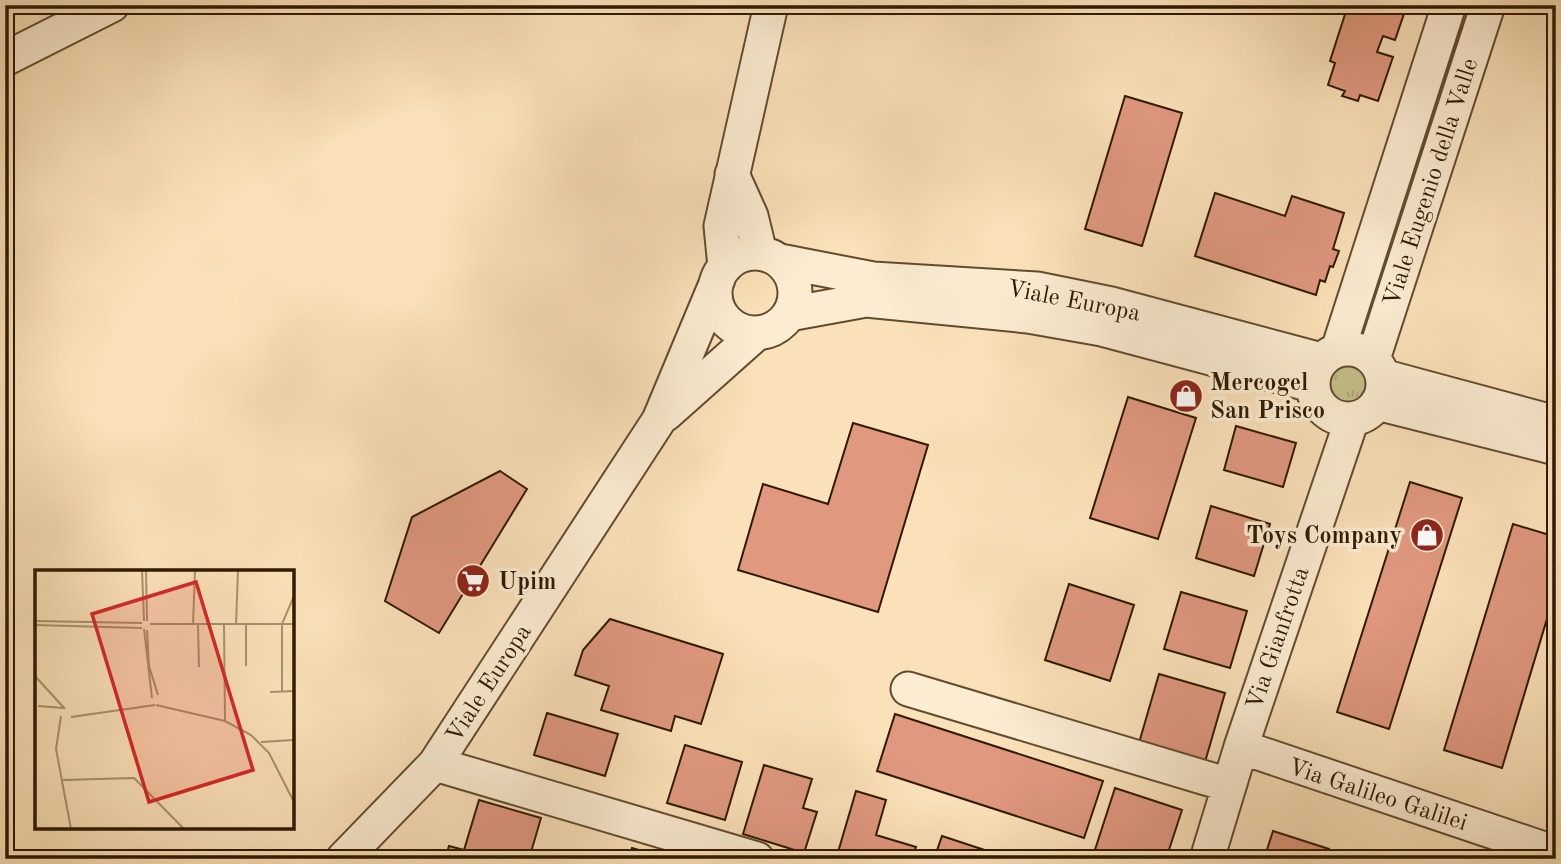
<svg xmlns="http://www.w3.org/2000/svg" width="1561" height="864" font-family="'Old Standard TT',serif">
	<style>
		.grass { fill: url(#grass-tufts); stroke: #7a6e46; stroke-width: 2 }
		.building { fill: #e0987f; stroke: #2e1a00; stroke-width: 2 }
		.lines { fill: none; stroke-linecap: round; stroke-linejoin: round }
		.minor-casing { stroke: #614c2e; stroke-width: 37 }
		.minor { stroke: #fcecd2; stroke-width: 33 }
		.labels { text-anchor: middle; stroke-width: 7; stroke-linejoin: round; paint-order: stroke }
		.street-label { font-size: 24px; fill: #2e1a00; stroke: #fcecd2 }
		.poi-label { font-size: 24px; font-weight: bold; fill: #2e1a00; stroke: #fcecd2; text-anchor: start }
		.inset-road { fill: none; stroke: #a9916f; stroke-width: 2 }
		.view { fill: #d62828; fill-opacity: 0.15; stroke: #d62828; stroke-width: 3.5 }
		.inset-edge { fill: none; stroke: #2e1a00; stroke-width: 3.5 }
	</style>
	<defs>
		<pattern id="grass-tufts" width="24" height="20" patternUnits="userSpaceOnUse" patternTransform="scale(1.75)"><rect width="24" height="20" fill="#c5c18b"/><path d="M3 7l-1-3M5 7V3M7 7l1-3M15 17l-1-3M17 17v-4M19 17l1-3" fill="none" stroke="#aaa576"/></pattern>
	</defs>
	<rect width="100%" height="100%" fill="#fbe1b9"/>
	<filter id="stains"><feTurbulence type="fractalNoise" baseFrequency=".00286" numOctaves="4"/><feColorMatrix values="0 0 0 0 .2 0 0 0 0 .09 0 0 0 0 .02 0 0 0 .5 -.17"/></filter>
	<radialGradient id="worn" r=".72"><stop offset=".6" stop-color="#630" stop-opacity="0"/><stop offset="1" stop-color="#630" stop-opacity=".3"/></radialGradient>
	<!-- grass -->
	<path class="grass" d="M1327 385a21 21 0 1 1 42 0a21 21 0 1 1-42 0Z"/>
	<!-- building -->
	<path class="building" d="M 1348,5 L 1407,5 L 1395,40 L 1383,36 L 1377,52 L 1393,57 L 1378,101 L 1360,95 L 1358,101 L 1342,96 L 1345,91 L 1328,85 L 1335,63 L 1330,61 Z
		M 1125,96 L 1182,113 L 1142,246 L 1085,229 Z
		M 1215,193 L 1285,216 L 1292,196 L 1344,213 L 1333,249 L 1339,251 L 1333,267 L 1330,266 L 1325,282 L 1320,280 L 1316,295 L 1195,256 Z
		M 1128,397 L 1196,418 L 1158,539 L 1090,518 Z
		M 853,423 L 928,445 L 878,612 L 738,570 L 763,484 L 828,504 Z
		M 1236,426 L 1296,443 L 1283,487 L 1224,470 Z
		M 500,471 L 527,489 L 439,633 L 385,601 L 412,517 Z
		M 1410,482 L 1462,498 L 1389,729 L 1337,712 Z
		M 1211,506 L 1270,524 L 1254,576 L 1196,558 Z
		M 1513,524 L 1556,537 L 1556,589 L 1502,768 L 1444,750 Z
		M 1069,584 L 1134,605 L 1110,681 L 1045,660 Z
		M 1181,592 L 1247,611 L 1230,668 L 1164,649 Z
		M 610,619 L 723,654 L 701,724 L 675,716 L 671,731 L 601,710 L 609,686 L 575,675 L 583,650 Z
		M 1159,674 L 1225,693 L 1205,762 L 1139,743 Z
		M 547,713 L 618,734 L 605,776 L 534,755 Z
		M 895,714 L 1103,781 L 1084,838 L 877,771 Z
		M 685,745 L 742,762 L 725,820 L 667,803 Z
		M 764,765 L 812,779 L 803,808 L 817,812 L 804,853 L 743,834 Z
		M 1115,788 L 1182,810 L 1166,859 L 1092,859 Z
		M 856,791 L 886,800 L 876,835 L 916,847 L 912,859 L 836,859 Z
		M 479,800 L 541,818 L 529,859 L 445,859 L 449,846 L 464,850 Z
		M 1273,831 L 1329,849 L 1326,859 L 1264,859 Z
		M 942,836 L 1012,859 L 934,859 Z
		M 632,848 L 670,859 L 629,859 Z"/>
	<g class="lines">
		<!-- minor casing -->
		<g class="minor-casing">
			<path id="minor" d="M 5,59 L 112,5
				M 732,174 L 751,216 L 760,253
				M715 293a40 40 0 1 1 80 0a40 40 0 1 1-80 0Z
				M 780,261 L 873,279 L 1037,289 L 1111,304 L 1321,360
				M 725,267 L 721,226 L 771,5
				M 789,314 L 866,300 L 1028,316 L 1102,329 L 1312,385
				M1313 384a35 35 0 1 1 70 0a35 35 0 1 1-70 0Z
				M 1338,350 L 1449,5
				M 1373,359 L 1488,5
				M 1382,376 L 1556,423
				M 1377,403 L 1556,448
				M 666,414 L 757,333
				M 908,689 L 1229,785
				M 1241,747 L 1556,853
				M 435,764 L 757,859
				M 343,859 L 435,764 L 659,420 L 718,279
				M 1207,859 L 1241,747 L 1352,419"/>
		</g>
		<!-- minor -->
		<use href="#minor" class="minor"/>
	</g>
	<!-- icons -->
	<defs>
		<g id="shop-disc" transform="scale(1.75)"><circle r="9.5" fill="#8f2418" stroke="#fcecd2"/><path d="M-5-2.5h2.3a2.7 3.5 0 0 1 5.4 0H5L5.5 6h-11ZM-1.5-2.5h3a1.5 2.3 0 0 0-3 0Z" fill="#fff"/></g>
		<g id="supermarket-disc" transform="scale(1.75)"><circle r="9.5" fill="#8f2418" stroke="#fcecd2"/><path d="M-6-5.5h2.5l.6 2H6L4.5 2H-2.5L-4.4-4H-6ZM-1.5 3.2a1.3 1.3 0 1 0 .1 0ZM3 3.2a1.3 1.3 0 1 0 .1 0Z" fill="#fff"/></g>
	</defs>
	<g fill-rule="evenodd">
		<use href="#shop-disc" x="1186" y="396"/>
		<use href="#shop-disc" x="1427" y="535"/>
		<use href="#supermarket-disc" x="473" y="581"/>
	</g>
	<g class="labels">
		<!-- street labels -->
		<g class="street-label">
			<text transform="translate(1430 182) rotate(-72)" y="8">Viale Eugenio della Valle</text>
			<text transform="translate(1074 300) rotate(11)" y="8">Viale Europa</text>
			<text transform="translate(1277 638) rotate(-71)" y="8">Via Gianfrotta</text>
			<text transform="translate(488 683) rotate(-57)" y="8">Viale Europa</text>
			<text transform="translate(1378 794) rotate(18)" y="8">Via Galileo Galilei</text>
		</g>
		<!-- poi labels -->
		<g class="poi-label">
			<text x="1210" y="390">Mercogel<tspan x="1210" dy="28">San Prisco</tspan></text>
			<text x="1402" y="543" text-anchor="end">Toys Company</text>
			<text x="498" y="589">Upim</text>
		</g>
	</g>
	<!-- overview -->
	<g transform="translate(35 570)">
		<rect width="259" height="259" fill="#fbe1b9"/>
		<path class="inset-road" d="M 107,0 L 109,51M 111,0 L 112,51M 0,51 L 107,53M 115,54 L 259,54M 0,55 L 107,58M 158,55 L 160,0M 163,55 L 164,97M 189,55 L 190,151M 201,55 L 203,0M 211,55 L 211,96M 109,59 L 117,128M 112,60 L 114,96 L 123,125M 0,106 L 30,139M 247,121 L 247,54 L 259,26M 235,122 L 259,121M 121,135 L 190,151 L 216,165 L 234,183 L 259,232M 3,136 L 29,138M 26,146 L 21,179 L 36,259M 36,147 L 120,135M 226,172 L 259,170M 28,210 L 99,208 L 149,259"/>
		<path class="view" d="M 161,12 L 218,200 L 114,232 L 57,44 Z"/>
		<rect width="259" height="259" class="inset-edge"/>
	</g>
	<!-- margin -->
	<rect width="1561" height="864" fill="none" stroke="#fbe1b9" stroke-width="28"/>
	<rect x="7" y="7" width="1547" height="850" fill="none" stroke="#2e1a00" stroke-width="3.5"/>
	<rect x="14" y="14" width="1533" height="836" fill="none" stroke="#2e1a00" stroke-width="2"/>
	<rect width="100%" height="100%" filter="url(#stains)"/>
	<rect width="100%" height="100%" fill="url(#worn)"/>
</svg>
